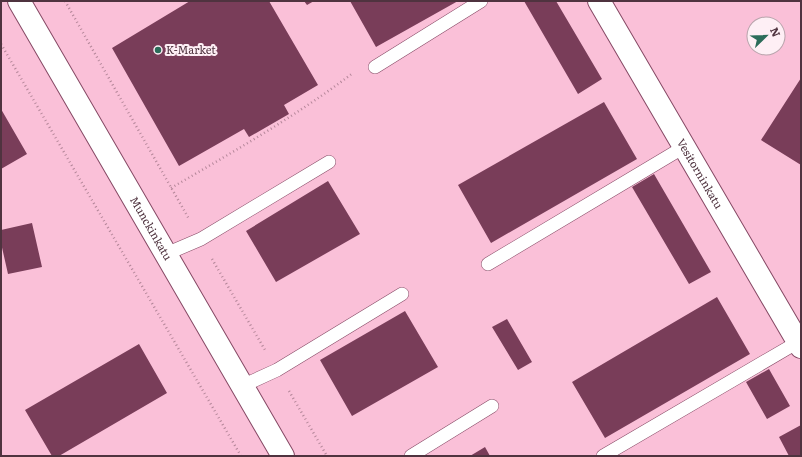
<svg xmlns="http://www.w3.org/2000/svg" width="802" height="457" font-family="Literata,serif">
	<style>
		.building { fill: #793d59 }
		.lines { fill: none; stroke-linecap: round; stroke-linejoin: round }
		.service-casing { stroke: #864965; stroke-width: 14 }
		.minor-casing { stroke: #864965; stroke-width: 24 }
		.secondary-casing { stroke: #864965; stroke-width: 24 }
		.path { stroke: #b5879a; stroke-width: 2.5; stroke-dasharray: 1 3; stroke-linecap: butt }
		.service { stroke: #fff; stroke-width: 13 }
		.minor { stroke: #fff; stroke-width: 22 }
		.secondary { stroke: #fff; stroke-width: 22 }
		.poi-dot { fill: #2c6c5a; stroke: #feeff5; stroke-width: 1.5 }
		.labels { text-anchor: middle; stroke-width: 4; stroke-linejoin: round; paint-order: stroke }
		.poi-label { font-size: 11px; fill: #4f333f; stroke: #feeff5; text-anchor: start }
		.street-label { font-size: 11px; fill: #4f333f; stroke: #feeff5 }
	</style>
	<rect width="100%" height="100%" fill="#fac0d8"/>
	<!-- building -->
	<path class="building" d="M 190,1 L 269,1 L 318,85 L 284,105 L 289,114 L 249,137 L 244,129 L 179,166 L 112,48 Z
		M 304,1 L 314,1 L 307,5 Z
		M 350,1 L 458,1 L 376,47 Z
		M 524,1 L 556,1 L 602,79 L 578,94 Z
		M 801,78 L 801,165 L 761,140 Z
		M 604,102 L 637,159 L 491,243 L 458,185 Z
		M 1,109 L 27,154 L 1,169 Z
		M 654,174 L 711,272 L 689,284 L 632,187 Z
		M 328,181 L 360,234 L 276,282 L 246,231 Z
		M 32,223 L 42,267 L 8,274 L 1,243 L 1,230 Z
		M 717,297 L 750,354 L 605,438 L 572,382 Z
		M 405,311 L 438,367 L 352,416 L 320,360 Z
		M 507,319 L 532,362 L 518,370 L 492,327 Z
		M 139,344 L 167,393 L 59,456 L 52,456 L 25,410 Z
		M 769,369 L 790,406 L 767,419 L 746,382 Z
		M 801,425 L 801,456 L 789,456 L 779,437 Z
		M 485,447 L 490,456 L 470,456 Z"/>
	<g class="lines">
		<!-- service casing -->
		<g class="service-casing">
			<path id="service" d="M 375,67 L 481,1
				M 166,254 L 201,239 L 329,162
				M 488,264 L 684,147
				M 242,386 L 277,370 L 402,294
				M 411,456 L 492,406
				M 603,456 L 798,342"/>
		</g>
		<!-- minor casing -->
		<g class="minor-casing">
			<g id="minor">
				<path id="s1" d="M 599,1 L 801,347"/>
			</g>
		</g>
		<!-- secondary casing -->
		<g class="secondary-casing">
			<g id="secondary">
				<path id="s2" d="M 19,1 L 283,456"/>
			</g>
		</g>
		<!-- path -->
		<path class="path" d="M 65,1 L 189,219
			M 1,44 L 241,456
			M 171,188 C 233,152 296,116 353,73
			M 212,259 L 265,350
			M 289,391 L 327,456"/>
		<!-- service -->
		<use href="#service" class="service"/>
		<!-- minor -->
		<use href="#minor" class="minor"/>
		<!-- secondary -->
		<use href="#secondary" class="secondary"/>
	</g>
	<!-- markers -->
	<circle class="poi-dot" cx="158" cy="50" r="4"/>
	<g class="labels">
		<!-- poi labels -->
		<g class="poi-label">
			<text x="166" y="54">K-Market</text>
		</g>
		<!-- street labels -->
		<g class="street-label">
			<text dy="4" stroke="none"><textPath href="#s1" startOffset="200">Vesitorninkatu</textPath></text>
			<text dy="4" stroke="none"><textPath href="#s2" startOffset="263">Munckinkatu</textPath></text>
		</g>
	</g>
	<!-- border -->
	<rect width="802" height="457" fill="none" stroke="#4f333f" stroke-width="4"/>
	<!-- north arrow -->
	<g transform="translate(766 36) rotate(67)"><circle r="19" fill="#feeff5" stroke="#b8a4ac"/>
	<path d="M0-3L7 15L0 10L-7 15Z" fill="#2c6c5a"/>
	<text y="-6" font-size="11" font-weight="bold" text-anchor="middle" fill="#4f333f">N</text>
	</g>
</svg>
